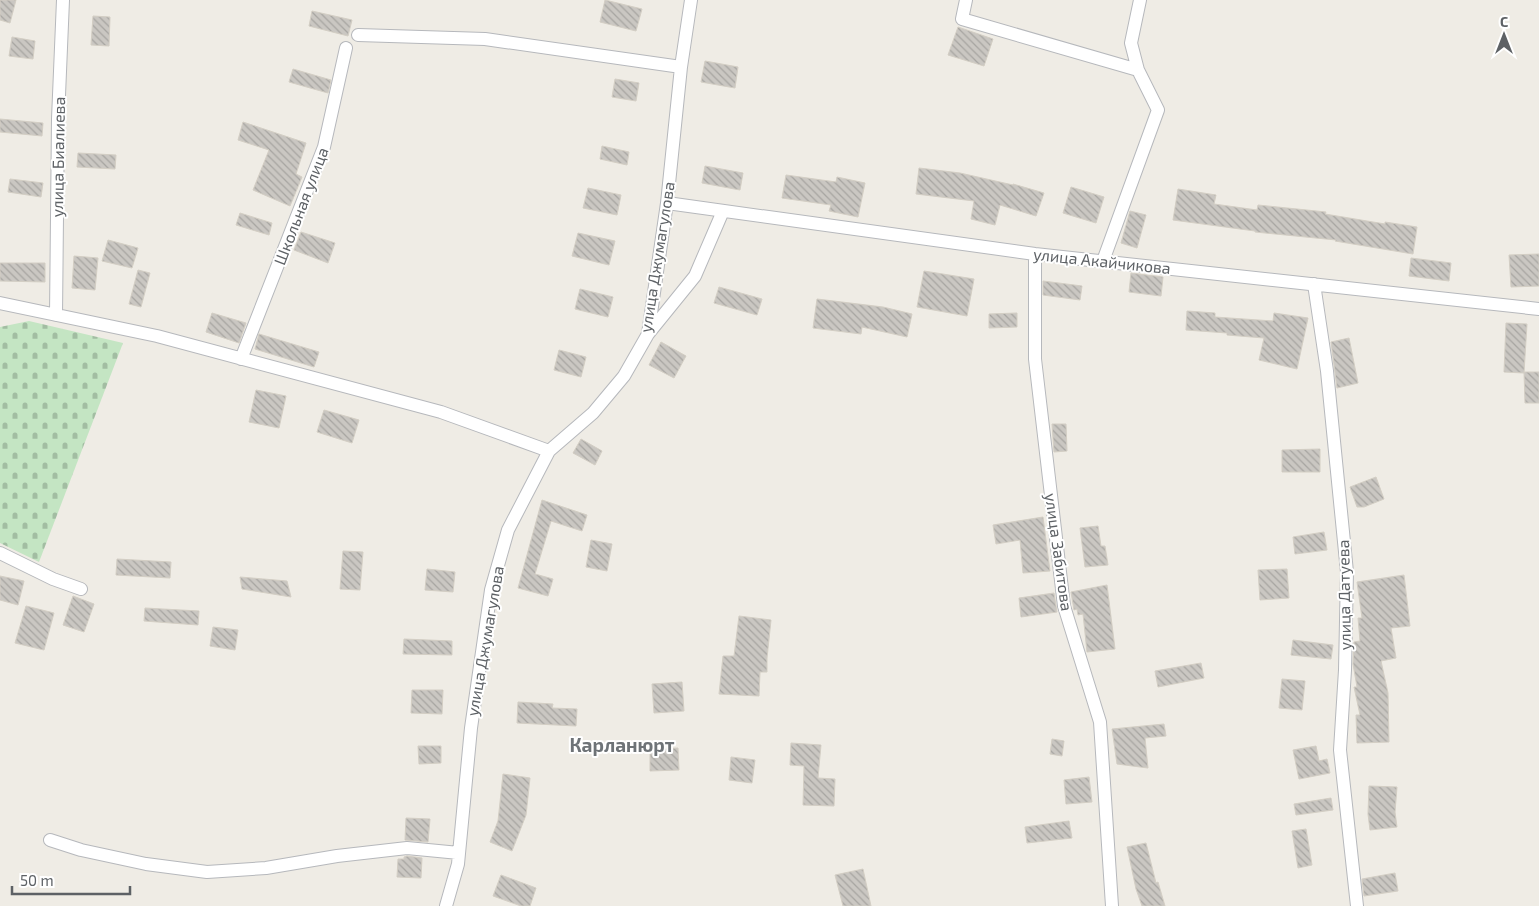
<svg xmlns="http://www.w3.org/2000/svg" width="1539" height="906" font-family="'Exo 2',sans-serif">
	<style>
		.cemetery { fill: url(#cemetery-stones) }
		.building { fill: url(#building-back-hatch); stroke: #d3cec4 }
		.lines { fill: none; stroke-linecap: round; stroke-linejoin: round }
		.minor-casing { stroke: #b6b8bc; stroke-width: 14 }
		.minor { stroke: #fff; stroke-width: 12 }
		.labels { text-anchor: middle; stroke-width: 4; stroke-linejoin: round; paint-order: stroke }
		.street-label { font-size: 16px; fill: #5d6165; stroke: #fff }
		.quarter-label { font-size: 19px; font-weight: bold; fill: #6e7377; stroke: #fff }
	</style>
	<defs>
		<pattern id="cemetery-stones" width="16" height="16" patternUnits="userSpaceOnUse" patternTransform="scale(1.25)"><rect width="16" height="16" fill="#c4e5c3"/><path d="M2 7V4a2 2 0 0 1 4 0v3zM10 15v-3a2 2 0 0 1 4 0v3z" fill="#a2bda2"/></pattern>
		<pattern id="building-back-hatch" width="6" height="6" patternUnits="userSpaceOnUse" patternTransform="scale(1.25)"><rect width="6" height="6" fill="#cac7c2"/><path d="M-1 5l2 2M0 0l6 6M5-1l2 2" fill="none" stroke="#a7a5a1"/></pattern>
	</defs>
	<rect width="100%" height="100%" fill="#efece5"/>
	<!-- cemetery -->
	<path class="cemetery" d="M 29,321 L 123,343 L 39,562 L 0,543 L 0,327 Z"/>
	<!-- building -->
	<path class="building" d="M 0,0 L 16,0 L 10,23 L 0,20 Z
		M 605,0 L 642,9 L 636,31 L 600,22 Z
		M 312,11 L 352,20 L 348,36 L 309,26 Z
		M 93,16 L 110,17 L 109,46 L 91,45 Z
		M 958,27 L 993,39 L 984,66 L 948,55 Z
		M 12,37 L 35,41 L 33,59 L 9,56 Z
		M 705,61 L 738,67 L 735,88 L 701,82 Z
		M 293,69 L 331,80 L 328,93 L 289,82 Z
		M 615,79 L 639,83 L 636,101 L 612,97 Z
		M 0,119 L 43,123 L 42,136 L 0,132 Z
		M 243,122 L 306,143 L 296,174 L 302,177 L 290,206 L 253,190 L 269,150 L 238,140 Z
		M 602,146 L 629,152 L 627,165 L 600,159 Z
		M 78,153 L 116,155 L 115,169 L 77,167 Z
		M 705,166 L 743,173 L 740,190 L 702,183 Z
		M 919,168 L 960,173 L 1013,185 L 1013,184 L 1044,193 L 1036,216 L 1000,205 L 995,225 L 971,219 L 974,201 L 916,194 Z
		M 786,175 L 836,182 L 837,177 L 865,183 L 858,217 L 829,211 L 831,205 L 782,198 Z
		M 10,179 L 43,183 L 41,197 L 8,192 Z
		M 1071,187 L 1104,197 L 1096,223 L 1063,213 Z
		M 588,188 L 621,195 L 617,215 L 583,208 Z
		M 1178,189 L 1216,195 L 1214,204 L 1257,210 L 1258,205 L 1326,212 L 1325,214 L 1385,224 L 1385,222 L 1417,227 L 1413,254 L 1335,241 L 1336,240 L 1255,232 L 1255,231 L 1173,220 Z
		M 1130,211 L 1146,215 L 1137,248 L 1121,243 Z
		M 240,213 L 272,223 L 269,235 L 236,225 Z
		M 301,232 L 335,243 L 328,263 L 294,250 Z
		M 578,233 L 615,241 L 609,265 L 572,256 Z
		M 108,240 L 138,248 L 132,268 L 102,261 Z
		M 1539,254 L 1539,286 L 1511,287 L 1509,255 Z
		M 74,256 L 98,258 L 95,290 L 72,288 Z
		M 1411,258 L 1451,263 L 1449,281 L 1409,276 Z
		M 0,263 L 45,263 L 45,282 L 0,281 Z
		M 138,270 L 150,273 L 141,307 L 129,304 Z
		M 924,271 L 974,279 L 967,316 L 917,307 Z
		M 1131,273 L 1163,277 L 1161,296 L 1129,292 Z
		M 1043,281 L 1082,286 L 1080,300 L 1043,295 Z
		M 719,287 L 762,299 L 757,315 L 714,303 Z
		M 580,289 L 613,297 L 608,317 L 575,309 Z
		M 817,299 L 883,307 L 912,314 L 907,337 L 862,327 L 861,334 L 813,328 Z
		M 1187,311 L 1215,313 L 1215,317 L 1273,321 L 1274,313 L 1308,318 L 1297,369 L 1259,360 L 1264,338 L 1227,335 L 1227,333 L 1186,330 Z
		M 212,313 L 246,323 L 239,343 L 206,332 Z
		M 1017,313 L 1017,327 L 989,328 L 989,314 Z
		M 1506,323 L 1527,324 L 1524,373 L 1504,372 Z
		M 259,334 L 319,352 L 314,367 L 255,349 Z
		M 1349,338 L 1358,383 L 1337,388 L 1331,342 Z
		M 661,342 L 686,356 L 674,378 L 649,365 Z
		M 559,350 L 586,357 L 581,377 L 554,370 Z
		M 1524,372 L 1539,372 L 1539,403 L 1525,403 Z
		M 256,390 L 286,396 L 279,428 L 249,422 Z
		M 324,410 L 359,420 L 352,443 L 317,432 Z
		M 1052,424 L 1066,424 L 1067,451 L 1054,452 Z
		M 581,439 L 602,451 L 595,465 L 573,453 Z
		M 1320,449 L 1320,472 L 1282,472 L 1282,450 Z
		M 1376,477 L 1384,499 L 1364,507 L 1357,507 L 1350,487 Z
		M 542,500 L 587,515 L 582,531 L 551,521 L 535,574 L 553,579 L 548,596 L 518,588 Z
		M 1043,517 L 1050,571 L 1023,573 L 1020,540 L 996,544 L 993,525 Z
		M 1098,526 L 1101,546 L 1105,546 L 1108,565 L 1085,567 L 1080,528 Z
		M 1324,532 L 1327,550 L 1295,554 L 1293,537 Z
		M 591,540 L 612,544 L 607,571 L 586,567 Z
		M 343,551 L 363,552 L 360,590 L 340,589 Z
		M 117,559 L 171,562 L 170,578 L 116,575 Z
		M 427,569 L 455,572 L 453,592 L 425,590 Z
		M 1287,569 L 1289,598 L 1260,600 L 1258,570 Z
		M 1404,575 L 1410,626 L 1391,628 L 1396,658 L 1381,661 L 1388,693 L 1389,742 L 1357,743 L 1356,715 L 1360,715 L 1354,687 L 1357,687 L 1353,664 L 1354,642 L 1360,641 L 1358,618 L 1362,618 L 1357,582 Z
		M 0,576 L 24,581 L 18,605 L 0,600 Z
		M 240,577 L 287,581 L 291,597 L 242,589 Z
		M 1107,585 L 1115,649 L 1087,652 L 1083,614 L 1078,615 L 1077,609 L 1074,610 L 1071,592 Z
		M 1054,593 L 1057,612 L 1021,617 L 1019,598 Z
		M 73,596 L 94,604 L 84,632 L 63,625 Z
		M 26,606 L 54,613 L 44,650 L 15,643 Z
		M 145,608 L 199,611 L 198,625 L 144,621 Z
		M 739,616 L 771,620 L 767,658 L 767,672 L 760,672 L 759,696 L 719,694 L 723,656 L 734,656 Z
		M 213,627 L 238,630 L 235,650 L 210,646 Z
		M 404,639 L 452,641 L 452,655 L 403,654 Z
		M 1293,640 L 1333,645 L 1331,659 L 1291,655 Z
		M 1201,663 L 1204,678 L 1158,687 L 1155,671 Z
		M 1282,679 L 1305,681 L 1302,710 L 1279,708 Z
		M 682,682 L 684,711 L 654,713 L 652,684 Z
		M 412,690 L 443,690 L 442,714 L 411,713 Z
		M 518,702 L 553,704 L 552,708 L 577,709 L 576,726 L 517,723 Z
		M 1164,724 L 1166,736 L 1145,738 L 1148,768 L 1117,764 L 1112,729 Z
		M 1052,739 L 1064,741 L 1062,756 L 1050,754 Z
		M 791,743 L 821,745 L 818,778 L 835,779 L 834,806 L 803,805 L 804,766 L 790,765 Z
		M 418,746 L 441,746 L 441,763 L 419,764 Z
		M 1316,746 L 1319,761 L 1327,759 L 1330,773 L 1299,779 L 1293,750 Z
		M 678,748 L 679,770 L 650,771 L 650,749 Z
		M 731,757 L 755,760 L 752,783 L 729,780 Z
		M 503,774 L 530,778 L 526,815 L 512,851 L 490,842 L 498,821 Z
		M 1089,777 L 1092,802 L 1066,804 L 1064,780 Z
		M 1369,786 L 1397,787 L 1395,812 L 1397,827 L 1370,830 L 1368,814 Z
		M 1331,798 L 1333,810 L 1296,815 L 1294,804 Z
		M 406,818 L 430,819 L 428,842 L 405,840 Z
		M 1069,821 L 1072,838 L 1027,843 L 1025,827 Z
		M 1306,829 L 1312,865 L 1298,868 L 1292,831 Z
		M 1146,843 L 1156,883 L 1158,882 L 1165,906 L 1142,906 L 1136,889 L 1127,847 Z
		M 407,856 L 422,858 L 421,878 L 397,877 L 398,859 L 404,859 L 404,857 Z
		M 863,869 L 871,906 L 843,906 L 835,875 Z
		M 1395,873 L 1398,891 L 1364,896 L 1362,879 Z
		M 501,875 L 536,888 L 530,906 L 521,906 L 493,896 Z"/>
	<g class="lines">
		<!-- minor casing -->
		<g class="minor-casing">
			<path id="minor" d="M 966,0 L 962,19 L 1138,70
				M 358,35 L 485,39 L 681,67
				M 667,203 L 1035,254 L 1539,309
				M 1035,254 L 1035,359 L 1064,606 L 1100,722 L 1112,906
				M 1103,261 L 1158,110 L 1138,70 L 1131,43 L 1140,0
				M 1314,284 L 1327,371 L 1347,572 L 1345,670 L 1340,750 L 1357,906
				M 0,303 L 157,336 L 441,412 L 549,451
				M 56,315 L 58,119 L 63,0
				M 648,334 L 695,276 L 723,211
				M 241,359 L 324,147 L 346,48
				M 0,553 L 53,579 L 81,589
				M 50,840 L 81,850 L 146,864 L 207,872 L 266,868 L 337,856 L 407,848 L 459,853
				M 446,906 L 458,864 L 471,728 L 491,590 L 508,530 L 549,451 L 593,413 L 624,376 L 648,334 L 667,203 L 681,67 L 691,0"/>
		</g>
		<!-- minor -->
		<use href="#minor" class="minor"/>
	</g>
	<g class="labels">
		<!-- street labels -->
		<g class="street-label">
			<text transform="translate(58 157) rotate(-89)" y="6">улица Биалиева</text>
			<text transform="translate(301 206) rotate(-69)" y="6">Школьная улица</text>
			<text transform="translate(657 257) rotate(-81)" y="6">улица Джумагулова</text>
			<text transform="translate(1102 261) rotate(6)" y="6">улица Акайчикова</text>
			<text transform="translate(1059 552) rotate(82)" y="6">улица Забитова</text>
			<text transform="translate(1344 595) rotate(-91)" y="6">улица Датуева</text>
			<text transform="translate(485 641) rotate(-80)" y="6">улица Джумагулова</text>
		</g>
		<!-- quarter labels -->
		<g class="quarter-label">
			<text x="622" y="752">Карланюрт</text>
		</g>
	</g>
	<!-- north arrow -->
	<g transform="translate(1504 35)" stroke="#ffffff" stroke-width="4" paint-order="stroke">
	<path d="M0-4L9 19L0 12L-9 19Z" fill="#5d6165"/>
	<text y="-8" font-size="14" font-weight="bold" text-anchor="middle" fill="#5d6165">С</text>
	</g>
	<!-- scale -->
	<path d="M12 886v8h118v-8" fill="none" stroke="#5d6165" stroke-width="2.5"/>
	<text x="20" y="886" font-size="15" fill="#5d6165" stroke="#ffffff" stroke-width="4" paint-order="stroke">50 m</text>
</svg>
